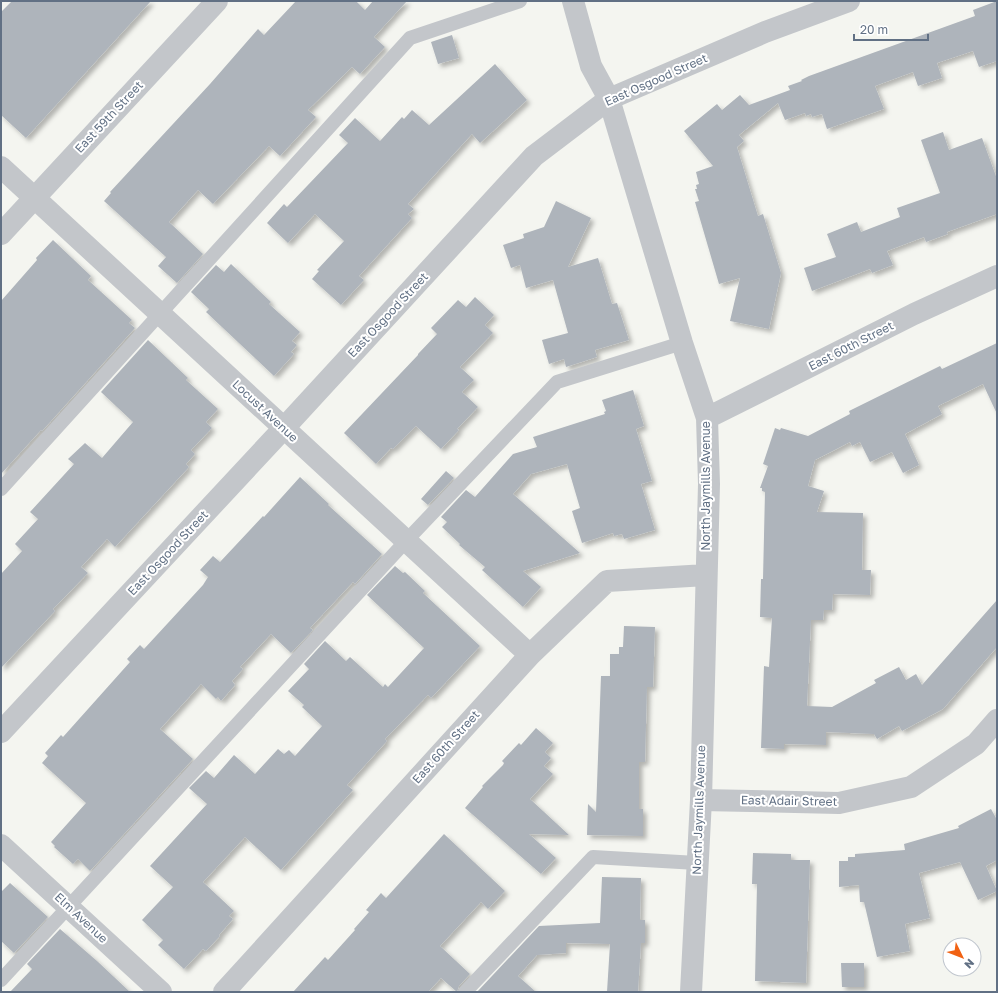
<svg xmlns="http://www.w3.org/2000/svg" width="998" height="993" font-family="'Golos Text',sans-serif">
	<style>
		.building { fill: #aeb4bb; filter: url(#shadow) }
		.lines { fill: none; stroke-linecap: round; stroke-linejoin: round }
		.lane { stroke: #c3c6ca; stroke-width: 14 }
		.street { stroke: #c3c6ca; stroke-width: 22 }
		.labels { text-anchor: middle; stroke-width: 4; stroke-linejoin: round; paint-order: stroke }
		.street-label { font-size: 12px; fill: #617084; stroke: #fff }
	</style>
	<defs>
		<filter id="shadow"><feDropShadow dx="3.5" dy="3.5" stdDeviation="2" flood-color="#0004"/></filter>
	</defs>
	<rect width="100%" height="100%" fill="#f4f5f0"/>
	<!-- building -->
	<path class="building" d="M 12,1 L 151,1 L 26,138 L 1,115 L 1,12 Z
		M 296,1 L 356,1 L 365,10 L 373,1 L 407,1 L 374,37 L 385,47 L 360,74 L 352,67 L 308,110 L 316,117 L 280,156 L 269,146 L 213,204 L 198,190 L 169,222 L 203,254 L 177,283 L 158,266 L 166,257 L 104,201 L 111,193 L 110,192 L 210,84 L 258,29 L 264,35 Z
		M 997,1 L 997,61 L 979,67 L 973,51 L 937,63 L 942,78 L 918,86 L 913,72 L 875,86 L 884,109 L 827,129 L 822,114 L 812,117 L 811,114 L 806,116 L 805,113 L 785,120 L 778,103 L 739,135 L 744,141 L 737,147 L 758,216 L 763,214 L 781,273 L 769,329 L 730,321 L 740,278 L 719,284 L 695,202 L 699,201 L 695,189 L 697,189 L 696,185 L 699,184 L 696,172 L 713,166 L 684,131 L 717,104 L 722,110 L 740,95 L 749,105 L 790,90 L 788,86 L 802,81 L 801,80 L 809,76 L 975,16 L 973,10 Z
		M 452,35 L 459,58 L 438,64 L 431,42 Z
		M 495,64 L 527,100 L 480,143 L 472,134 L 408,204 L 414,209 L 408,214 L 412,218 L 359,276 L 364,280 L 341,305 L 312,279 L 319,271 L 317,270 L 344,241 L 315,214 L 288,243 L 267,223 L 284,204 L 287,207 L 348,143 L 339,135 L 355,118 L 380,141 L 402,117 L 404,119 L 412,110 L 429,125 Z
		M 943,132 L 949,150 L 982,138 L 997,179 L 997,214 L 947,232 L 948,234 L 926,242 L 924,237 L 887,251 L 893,265 L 872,273 L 870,269 L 812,291 L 804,268 L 836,257 L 827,234 L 857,222 L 861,232 L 900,217 L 897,208 L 940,193 L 921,140 Z
		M 556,201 L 591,218 L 568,267 L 598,258 L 612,304 L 617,303 L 629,340 L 595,350 L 597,357 L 566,367 L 564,359 L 549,364 L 542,340 L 568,333 L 553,280 L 526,288 L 520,265 L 511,268 L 503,245 L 524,238 L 523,234 L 544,227 Z
		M 53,240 L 91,276 L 88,280 L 132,320 L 129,323 L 135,328 L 42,431 L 41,430 L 1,474 L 1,301 L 37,260 L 36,258 Z
		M 231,264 L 271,302 L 269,304 L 300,332 L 292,341 L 297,345 L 291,352 L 294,354 L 274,376 L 206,312 L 209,309 L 191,292 L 216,265 L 224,272 Z
		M 475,297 L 494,315 L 485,325 L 493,333 L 460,367 L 474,380 L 462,392 L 478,407 L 457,429 L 459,430 L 441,449 L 416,426 L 393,449 L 391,448 L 376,464 L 344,433 L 418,355 L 418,354 L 437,334 L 431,328 L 458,300 L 466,307 Z
		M 148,340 L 188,378 L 186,380 L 218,409 L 206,422 L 212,428 L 191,450 L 195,454 L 186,464 L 189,467 L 115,547 L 107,539 L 81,567 L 88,573 L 53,609 L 55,611 L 1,668 L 1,574 L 22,551 L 15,544 L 38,519 L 30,512 L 74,464 L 68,459 L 85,443 L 102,458 L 133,422 L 101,392 Z
		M 997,343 L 997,414 L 983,384 L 938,406 L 942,414 L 905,434 L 919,465 L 903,473 L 892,452 L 870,462 L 860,442 L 852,446 L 850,442 L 815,460 L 808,486 L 824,491 L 817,512 L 863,513 L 862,570 L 871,570 L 870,595 L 833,594 L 832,610 L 824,610 L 823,620 L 811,620 L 807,706 L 832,707 L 876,683 L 874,680 L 899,667 L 906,680 L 916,674 L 922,685 L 997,600 L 997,647 L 943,709 L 902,731 L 899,726 L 877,739 L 874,734 L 826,732 L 826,745 L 784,744 L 784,749 L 761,748 L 764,666 L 769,667 L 772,618 L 760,617 L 761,579 L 763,579 L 765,492 L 762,491 L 762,488 L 760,488 L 768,466 L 763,464 L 775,428 L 780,430 L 781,428 L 808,436 L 850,414 L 849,411 L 940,366 L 942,369 Z
		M 633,390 L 644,426 L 636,429 L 652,481 L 641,484 L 655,530 L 624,539 L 622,534 L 614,536 L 613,533 L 582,543 L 572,511 L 580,508 L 567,464 L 531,474 L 513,494 L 580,553 L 523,571 L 541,587 L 523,607 L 482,570 L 485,567 L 459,545 L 460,544 L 442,527 L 447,522 L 441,517 L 466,490 L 475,497 L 513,454 L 537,447 L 533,437 L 605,414 L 604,412 L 606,411 L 602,400 Z
		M 446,471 L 454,478 L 428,505 L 421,499 Z
		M 300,477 L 329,504 L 328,505 L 382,554 L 355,584 L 353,582 L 310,628 L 313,630 L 291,653 L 271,634 L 240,667 L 243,669 L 232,681 L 235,685 L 221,701 L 218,697 L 216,699 L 201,684 L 160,729 L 193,759 L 90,871 L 78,859 L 73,864 L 54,847 L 55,846 L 51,842 L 86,803 L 42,763 L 48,756 L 45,753 L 61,735 L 63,737 L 130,662 L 127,659 L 140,645 L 144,649 L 203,585 L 208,577 L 200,570 L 213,556 L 220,562 L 263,516 L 264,517 Z
		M 395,566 L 403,573 L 405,572 L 425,591 L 423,593 L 480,646 L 431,698 L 428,695 L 385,739 L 387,741 L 347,785 L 353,790 L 281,870 L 245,837 L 203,882 L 234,911 L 229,916 L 233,919 L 219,935 L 220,936 L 206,951 L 203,949 L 184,969 L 158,945 L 163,940 L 142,920 L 173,887 L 150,866 L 207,804 L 189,788 L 206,771 L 214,778 L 234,755 L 255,774 L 278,749 L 284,754 L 289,750 L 295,756 L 322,726 L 302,707 L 304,705 L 288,691 L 309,669 L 304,664 L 325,641 L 346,661 L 350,657 L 383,687 L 385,684 L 388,687 L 424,648 L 367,595 Z
		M 624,626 L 655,627 L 653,687 L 647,687 L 645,762 L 639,762 L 639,809 L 643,809 L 643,836 L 587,835 L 588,804 L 596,812 L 601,676 L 610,676 L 610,654 L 619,654 L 619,647 L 623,647 Z
		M 536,728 L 553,743 L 545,752 L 551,758 L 544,766 L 553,774 L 530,799 L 569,835 L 529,834 L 556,858 L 541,874 L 465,808 L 483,787 L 482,786 L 503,765 L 504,763 L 502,761 L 519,743 L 521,745 Z
		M 991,809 L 997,820 L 997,860 L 986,866 L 997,891 L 978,900 L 960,862 L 919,873 L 930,918 L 905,924 L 910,951 L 877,957 L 864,902 L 860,902 L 859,885 L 839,887 L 839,861 L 848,861 L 848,857 L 855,857 L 855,854 L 905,850 L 904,844 L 959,828 L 958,826 Z
		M 444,834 L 505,891 L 488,909 L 481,902 L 440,946 L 470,974 L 459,986 L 457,992 L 441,978 L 428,992 L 293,992 L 325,957 L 328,960 L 355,930 L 354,929 L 369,912 L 366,910 L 381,893 L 386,898 Z
		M 753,853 L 791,854 L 791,860 L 810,860 L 806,983 L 755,981 L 757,884 L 752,884 Z
		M 602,877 L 641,878 L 640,920 L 645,920 L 645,943 L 641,943 L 638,992 L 607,992 L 610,944 L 566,943 L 566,953 L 537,955 L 518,976 L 536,992 L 477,992 L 539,926 L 600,923 Z
		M 10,883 L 48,917 L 14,953 L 1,941 L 1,892 Z
		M 60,929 L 97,961 L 130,992 L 10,992 L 32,969 L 27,964 Z
		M 841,963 L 864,963 L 864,987 L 842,987 Z"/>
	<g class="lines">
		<!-- lane -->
		<path class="lane" d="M 1,489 L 410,38 L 520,1
			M 1,980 L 406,541 L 557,382 L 682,343
			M 465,992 L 593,857 L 697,863"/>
		<!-- street -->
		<path class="street" d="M 573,1 L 591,66 L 609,99 L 682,343 L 707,418 L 709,484 L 701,800 L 691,992
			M 1,167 L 530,655
			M 1,234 L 217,1
			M 707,418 L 914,314 L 997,276
			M 1,732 L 284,428 L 534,156 L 609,99 L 765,32 L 849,1
			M 701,800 L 839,803 L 911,787 L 976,744 L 997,720
			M 1,845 L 161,992
			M 224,992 L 530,655 L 607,581 L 706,575"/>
	</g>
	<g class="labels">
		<!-- street labels -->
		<g class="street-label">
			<text transform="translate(656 80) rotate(-24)" y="4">East Osgood Street</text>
			<text transform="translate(109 117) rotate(-47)" y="4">East 59th Street</text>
			<text transform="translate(388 315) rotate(-47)" y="4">East Osgood Street</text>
			<text transform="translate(851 346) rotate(-27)" y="4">East 60th Street</text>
			<text transform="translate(265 411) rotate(43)" y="4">Locust Avenue</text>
			<text transform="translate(706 486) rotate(-90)" y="4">North Jaymills Avenue</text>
			<text transform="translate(168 553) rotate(-47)" y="4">East Osgood Street</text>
			<text transform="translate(446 747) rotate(-48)" y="4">East 60th Street</text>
			<text transform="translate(789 801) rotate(1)" y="4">East Adair Street</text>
			<text transform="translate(699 810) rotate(-88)" y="4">North Jaymills Avenue</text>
			<text transform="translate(81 918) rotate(43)" y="4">Elm Avenue</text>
		</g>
	</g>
	<!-- border -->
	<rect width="998" height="993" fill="none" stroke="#617084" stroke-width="4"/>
	<!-- north arrow -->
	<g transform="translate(962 957) rotate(133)"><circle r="19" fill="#ffffff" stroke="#c0c6ce"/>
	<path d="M0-3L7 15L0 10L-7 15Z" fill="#f16213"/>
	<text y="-6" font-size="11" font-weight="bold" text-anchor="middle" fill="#617084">N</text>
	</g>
	<!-- scale -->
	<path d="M854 34v6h74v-6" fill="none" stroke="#617084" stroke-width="2"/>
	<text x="860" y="34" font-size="12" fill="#617084" stroke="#ffffff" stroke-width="3" paint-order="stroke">20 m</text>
</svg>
